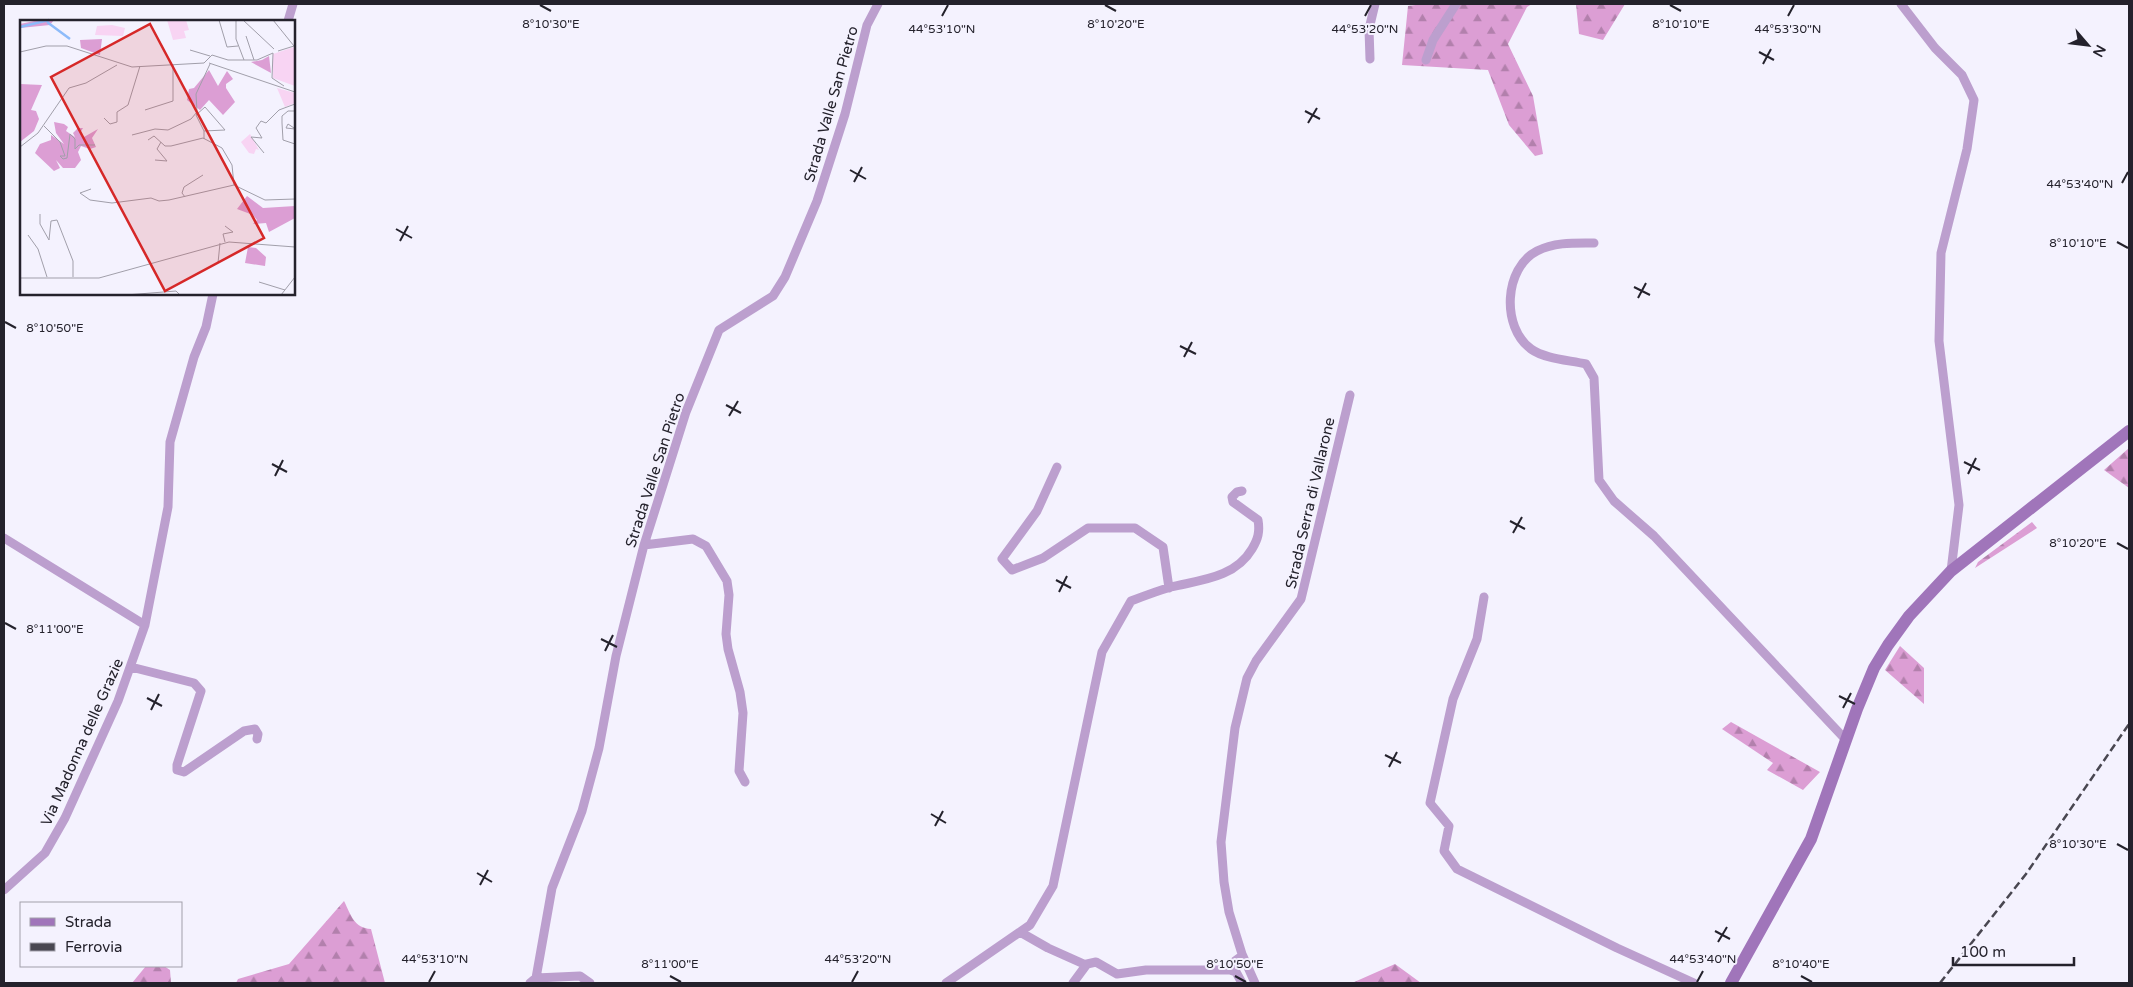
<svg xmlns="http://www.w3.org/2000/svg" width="2133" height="987" font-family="'Varela Round',sans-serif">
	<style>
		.forest { fill: url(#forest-firs) }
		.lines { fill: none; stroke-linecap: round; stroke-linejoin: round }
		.street { stroke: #bc9fce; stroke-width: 9 }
		.secondary { stroke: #a075ba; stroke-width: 12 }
		.rail { stroke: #494751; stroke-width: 2.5; stroke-dasharray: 8 4; stroke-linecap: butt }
		.ticks { fill: none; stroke: #24222c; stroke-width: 2 }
		.labels { text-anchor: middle; stroke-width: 4; stroke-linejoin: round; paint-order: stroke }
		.street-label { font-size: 15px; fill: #24222c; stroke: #f4f2fe }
		.inset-river { fill: none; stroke: #8dbbfa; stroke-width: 2.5 }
		.inset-road { fill: none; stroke: #a19faa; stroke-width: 1 }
		.view { fill: #d62828; fill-opacity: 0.15; stroke: #d62828; stroke-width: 2.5 }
		.inset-edge { fill: none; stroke: #24222c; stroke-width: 2.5 }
		.ticks-label { font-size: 12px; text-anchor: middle; fill: #24222c; stroke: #f4f2fe; stroke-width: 4; stroke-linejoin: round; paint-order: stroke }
	</style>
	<defs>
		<pattern id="forest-firs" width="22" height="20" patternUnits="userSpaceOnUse" patternTransform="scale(1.25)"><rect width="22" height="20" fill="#dc9ed4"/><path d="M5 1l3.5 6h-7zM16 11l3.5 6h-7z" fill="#b280ac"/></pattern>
	</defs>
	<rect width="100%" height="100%" fill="#f4f2fe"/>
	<!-- forest -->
	<path class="forest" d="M 1423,4 L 1532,4 L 1527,7 L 1508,44 L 1533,96 L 1543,154 L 1535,156 L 1509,125 L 1488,70 L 1402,65 L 1408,6 Z
		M 1576,4 L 1625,4 L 1603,40 L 1579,34 Z
		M 2129,448 L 2129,488 L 2104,470 Z
		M 2032,522 L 2037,528 L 1975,568 L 1978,562 Z
		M 1900,646 L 1924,668 L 1924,704 L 1885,670 Z
		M 1731,722 L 1820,772 L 1803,790 L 1767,770 L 1773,763 L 1722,729 Z
		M 344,901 C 351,915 354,928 371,929 L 385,983 L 236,983 L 238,979 L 289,964 Z
		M 1395,964 L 1421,983 L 1352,983 Z
		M 146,966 L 164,966 L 170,970 L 171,983 L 132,983 Z"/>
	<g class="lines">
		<!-- street -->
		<path class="street" d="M 1901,4 L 1935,48 L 1962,75 L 1974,100 L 1967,149 L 1941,253 L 1939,341 L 1959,505 L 1951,571
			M 288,21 L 293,4
			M 1370,59 L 1369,29 L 1375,4
			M 1426,60 L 1433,40 L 1456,4
			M 1594,243 C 1574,243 1555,242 1537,251 C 1504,268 1501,327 1531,349 C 1545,359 1569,360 1586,364 L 1594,378 L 1599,480 L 1614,501 L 1654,536 L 1846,740
			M 1057,467 L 1037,511 L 1002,559 L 1012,570 L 1043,558 L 1088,528 L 1135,528 L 1163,547 L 1169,588
			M 4,538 L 145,625
			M 644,545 L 693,539 L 706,546 L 727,581 L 729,595 L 726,634 L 728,649 L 740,692 L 743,713 L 739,771 L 745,782
			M 1484,597 L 1477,639 L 1453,699 L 1430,803 L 1449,826 L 1444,851 L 1457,869 L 1617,948 L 1694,983
			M 131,667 L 194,683 L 201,691 L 177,765 L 177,770 L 184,772 L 244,731 L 255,729 L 258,734 L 257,739
			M 4,890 L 45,853 L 65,818 L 118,701 L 145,625 L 168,507 L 170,442 L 194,357 L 206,327 L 213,294
			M 1020,932 L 1048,948 L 1086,965
			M 1230,970 L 1235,961 L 1242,956
			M 536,978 L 580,976 L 590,983
			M 530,983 L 536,978 L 552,888 L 582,811 L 599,748 L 616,656 L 644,545 L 686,412 L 719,330 L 773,296 L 785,277 L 817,201 L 845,114 L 867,25 L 878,4
			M 946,983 L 1030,925 L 1053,886 L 1102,652 L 1131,601 C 1144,596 1157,591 1171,587 C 1200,580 1235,578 1252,549 C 1258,539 1260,532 1258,520 L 1233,502 L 1232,497 L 1237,492 L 1242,491
			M 1073,983 L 1087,964 L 1096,962 L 1117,974 L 1146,970 L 1230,970 L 1236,972 L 1242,983
			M 1255,983 L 1242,954 L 1229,912 L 1224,882 L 1221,842 L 1235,728 L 1247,678 L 1256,661 L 1301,599 L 1350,395"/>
		<!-- secondary -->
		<path class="secondary" d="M 1731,983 L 1811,839 L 1857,709 L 1874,668 L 1888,645 L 1909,616 L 1951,571 L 2129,431"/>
		<!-- rail -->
		<path class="rail" d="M 1940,983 L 2026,874 L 2129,724"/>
	</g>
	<!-- ticks -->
	<path class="ticks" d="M 540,5 L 551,11M 1105,5 L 1116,11M 1670,5 L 1681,11M 942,16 L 948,5M 1365,16 L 1371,5M 1788,16 L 1794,5M 1759,52 L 1774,60M 1763,64 L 1771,49M 1305,111 L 1320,119M 1308,123 L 1317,108M 850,170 L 866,179M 854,182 L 862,167M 2122,183 L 2128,172M 396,229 L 412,238M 400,241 L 408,226M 2117,242 L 2128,248M 1634,287 L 1650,295M 1638,298 L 1646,283M 5,322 L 16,328M 1180,346 L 1196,354M 1184,357 L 1192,342M 726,405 L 741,413M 729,416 L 738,401M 1964,462 L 1980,470M 272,464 L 287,472M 1968,474 L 1976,458M 275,476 L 283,460M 1510,521 L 1525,529M 1513,533 L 1522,517M 2117,543 L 2128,549M 1056,580 L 1071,588M 1059,592 L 1067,576M 5,623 L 16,629M 601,639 L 617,647M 605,651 L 613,635M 1839,696 L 1855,704M 147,698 L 162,706M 1843,708 L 1851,693M 151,710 L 159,694M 1385,755 L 1401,763M 1389,767 L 1397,752M 931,814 L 946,823M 935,826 L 943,811M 2117,844 L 2128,850M 477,873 L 492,882M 480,885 L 488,870M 1715,931 L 1730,939M 1718,942 L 1727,927M 670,976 L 681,982M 1235,976 L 1246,982M 1801,976 L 1812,982M 429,982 L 435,971M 852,982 L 858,971M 1697,982 L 1703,971"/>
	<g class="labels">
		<!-- street labels -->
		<g class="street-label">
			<text transform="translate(831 104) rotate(-74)" y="5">Strada Valle San Pietro</text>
			<text transform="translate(655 470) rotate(-72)" y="5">Strada Valle San Pietro</text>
			<text transform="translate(1310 503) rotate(-77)" y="5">Strada Serra di Vallarone</text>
			<text transform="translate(82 742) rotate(-66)" y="5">Via Madonna delle Grazie</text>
		</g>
	</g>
	<!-- overview -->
	<g transform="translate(20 20)">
		<rect width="275" height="275" fill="#f4f2fe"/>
		<path d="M 147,0 L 166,0 L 169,10 L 164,11 L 166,18 L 153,20 ZM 92,5 L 105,8 L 103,16 L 75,15 L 77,6 ZM 257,68 L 275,73 L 275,83 L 265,87 ZM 230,114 L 239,130 L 236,129 L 234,134 L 229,133 L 221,122 Z" fill="#f8d4f3"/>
		<path d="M 19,0 L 34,0 L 30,5 L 0,8 L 0,4 ZM 82,19 L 80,35 L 61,28 L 60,20 ZM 249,36 L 251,53 L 231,42 L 242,40 ZM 189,50 L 198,66 L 207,51 L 213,59 L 206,64 L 206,68 L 215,82 L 203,95 L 189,80 L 180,90 L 167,80 L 169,69 L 174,68 ZM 0,64 L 22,65 L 11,90 L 16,91 L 19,99 L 14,111 L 0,122 ZM 34,102 L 44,104 L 48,107 L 46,111 L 55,117 L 53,113 L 58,108 L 63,108 L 60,113 L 64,117 L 78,109 L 72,118 L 76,127 L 70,129 L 61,126 L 58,132 L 61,140 L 55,148 L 43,148 L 36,140 L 40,148 L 34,151 L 15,133 L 20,124 L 31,120 L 31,115 L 44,124 L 36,113 ZM 227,176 L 243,188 L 275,186 L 275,198 L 249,212 L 246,203 L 233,204 L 237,200 L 233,195 L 217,189 ZM 228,227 L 236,228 L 246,237 L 245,246 L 225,243 Z" fill="#dc9ed4"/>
		<path d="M 274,27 L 275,28 L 275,66 L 253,58 L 253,34 Z" fill="#f8d4f3"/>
		<path class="inset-river" d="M 27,2 L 50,19M 0,7 L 29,0"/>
		<path class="inset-road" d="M 199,0 L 207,27 L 218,26M 216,0 L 216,19 L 224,40M 223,0 L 254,29M 253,0 L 274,26M 226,16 L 234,40M 170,30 L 190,36M 258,31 L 274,26M 0,32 L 26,26 L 47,26 L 112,47 L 184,43 L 192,35 L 208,40 L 237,40 L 253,33M 253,33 L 252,58 L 264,66M 189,43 L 275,72M 125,90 L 153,81 L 153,45M 275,91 L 268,91 L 262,96 L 262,103 L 263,120 L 275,124M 84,98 L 90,104 L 97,102 L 97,92 L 108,85 L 120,46M 24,106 L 40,122 L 45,136 L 40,136 L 43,139 L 47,138 L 50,114 L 55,119 L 55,129 L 59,125 L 75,125M 274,108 L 268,104 L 266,108 L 275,109M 184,111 L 176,95 L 185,87 L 205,110 L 184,111 L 184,119M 112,115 L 135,109 L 148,110 L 171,99 L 177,92 L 176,74 L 190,44M 128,120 L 134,116 L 145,126 L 151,126 L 183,118 L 202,128 L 212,145 L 214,165M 0,127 L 18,113 L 49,68 L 66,63 L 97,45M 244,133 L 231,117 L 242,118 L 236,108 L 241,101 L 246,103 L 259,90 L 275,84M 135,140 L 147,141 L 137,129 L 141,122M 71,169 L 60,173 L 70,180 L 92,183 L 131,178 L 139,181 L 149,180 L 214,165 L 245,180 L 275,179M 165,177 L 162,173 L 164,167 L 183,155M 20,194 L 20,204 L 29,220 L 31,201 L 37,200 L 53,241 L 53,257M 8,215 L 18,229 L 27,257M 205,222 L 203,214 L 213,212 L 205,206M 198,243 L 200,223M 0,258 L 79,258 L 209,222 L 275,227M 239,262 L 265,270M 106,275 L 156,271 L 160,275M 261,275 L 275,257"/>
		<path class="view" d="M 130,4 L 244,218 L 145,271 L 31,57 Z"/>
		<rect width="275" height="275" class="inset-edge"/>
	</g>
	<g class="ticks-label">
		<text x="551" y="28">8°10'30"E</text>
		<text x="1116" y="28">8°10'20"E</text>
		<text x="1681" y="28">8°10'10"E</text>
		<text x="942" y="33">44°53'10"N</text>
		<text x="1365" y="33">44°53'20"N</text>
		<text x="1788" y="33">44°53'30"N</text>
		<text x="2080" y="188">44°53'40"N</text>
		<text x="2078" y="247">8°10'10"E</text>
		<text x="55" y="332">8°10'50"E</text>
		<text x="2078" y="547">8°10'20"E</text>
		<text x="55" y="633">8°11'00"E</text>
		<text x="2078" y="848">8°10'30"E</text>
		<text x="435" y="963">44°53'10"N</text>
		<text x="858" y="963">44°53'20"N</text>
		<text x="1703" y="963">44°53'40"N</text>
		<text x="670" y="968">8°11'00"E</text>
		<text x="1235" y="968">8°10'50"E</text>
		<text x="1801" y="968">8°10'40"E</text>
	</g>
	<!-- border -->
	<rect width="2133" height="987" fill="none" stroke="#24222c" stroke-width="10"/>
	<!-- legend -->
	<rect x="20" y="902" width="162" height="65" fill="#f4f2fe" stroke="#a19faa"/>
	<rect x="30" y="918" width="25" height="8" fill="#a075ba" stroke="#a19faa"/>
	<text x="65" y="927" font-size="15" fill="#24222c">Strada</text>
	<rect x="30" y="943" width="25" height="8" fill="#494751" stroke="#a19faa"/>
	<text x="65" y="952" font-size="15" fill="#24222c">Ferrovia</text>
	<!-- north arrow -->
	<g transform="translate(2088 45) rotate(118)" stroke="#f4f2fe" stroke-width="4" paint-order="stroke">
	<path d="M0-4L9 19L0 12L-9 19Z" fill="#24222c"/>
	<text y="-8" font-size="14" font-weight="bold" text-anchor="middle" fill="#24222c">N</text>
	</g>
	<!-- scale -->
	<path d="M1953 957v8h121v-8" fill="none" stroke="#24222c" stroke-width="2.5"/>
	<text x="1960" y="957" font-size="15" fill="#24222c" stroke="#f4f2fe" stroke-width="4" paint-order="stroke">100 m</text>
</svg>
